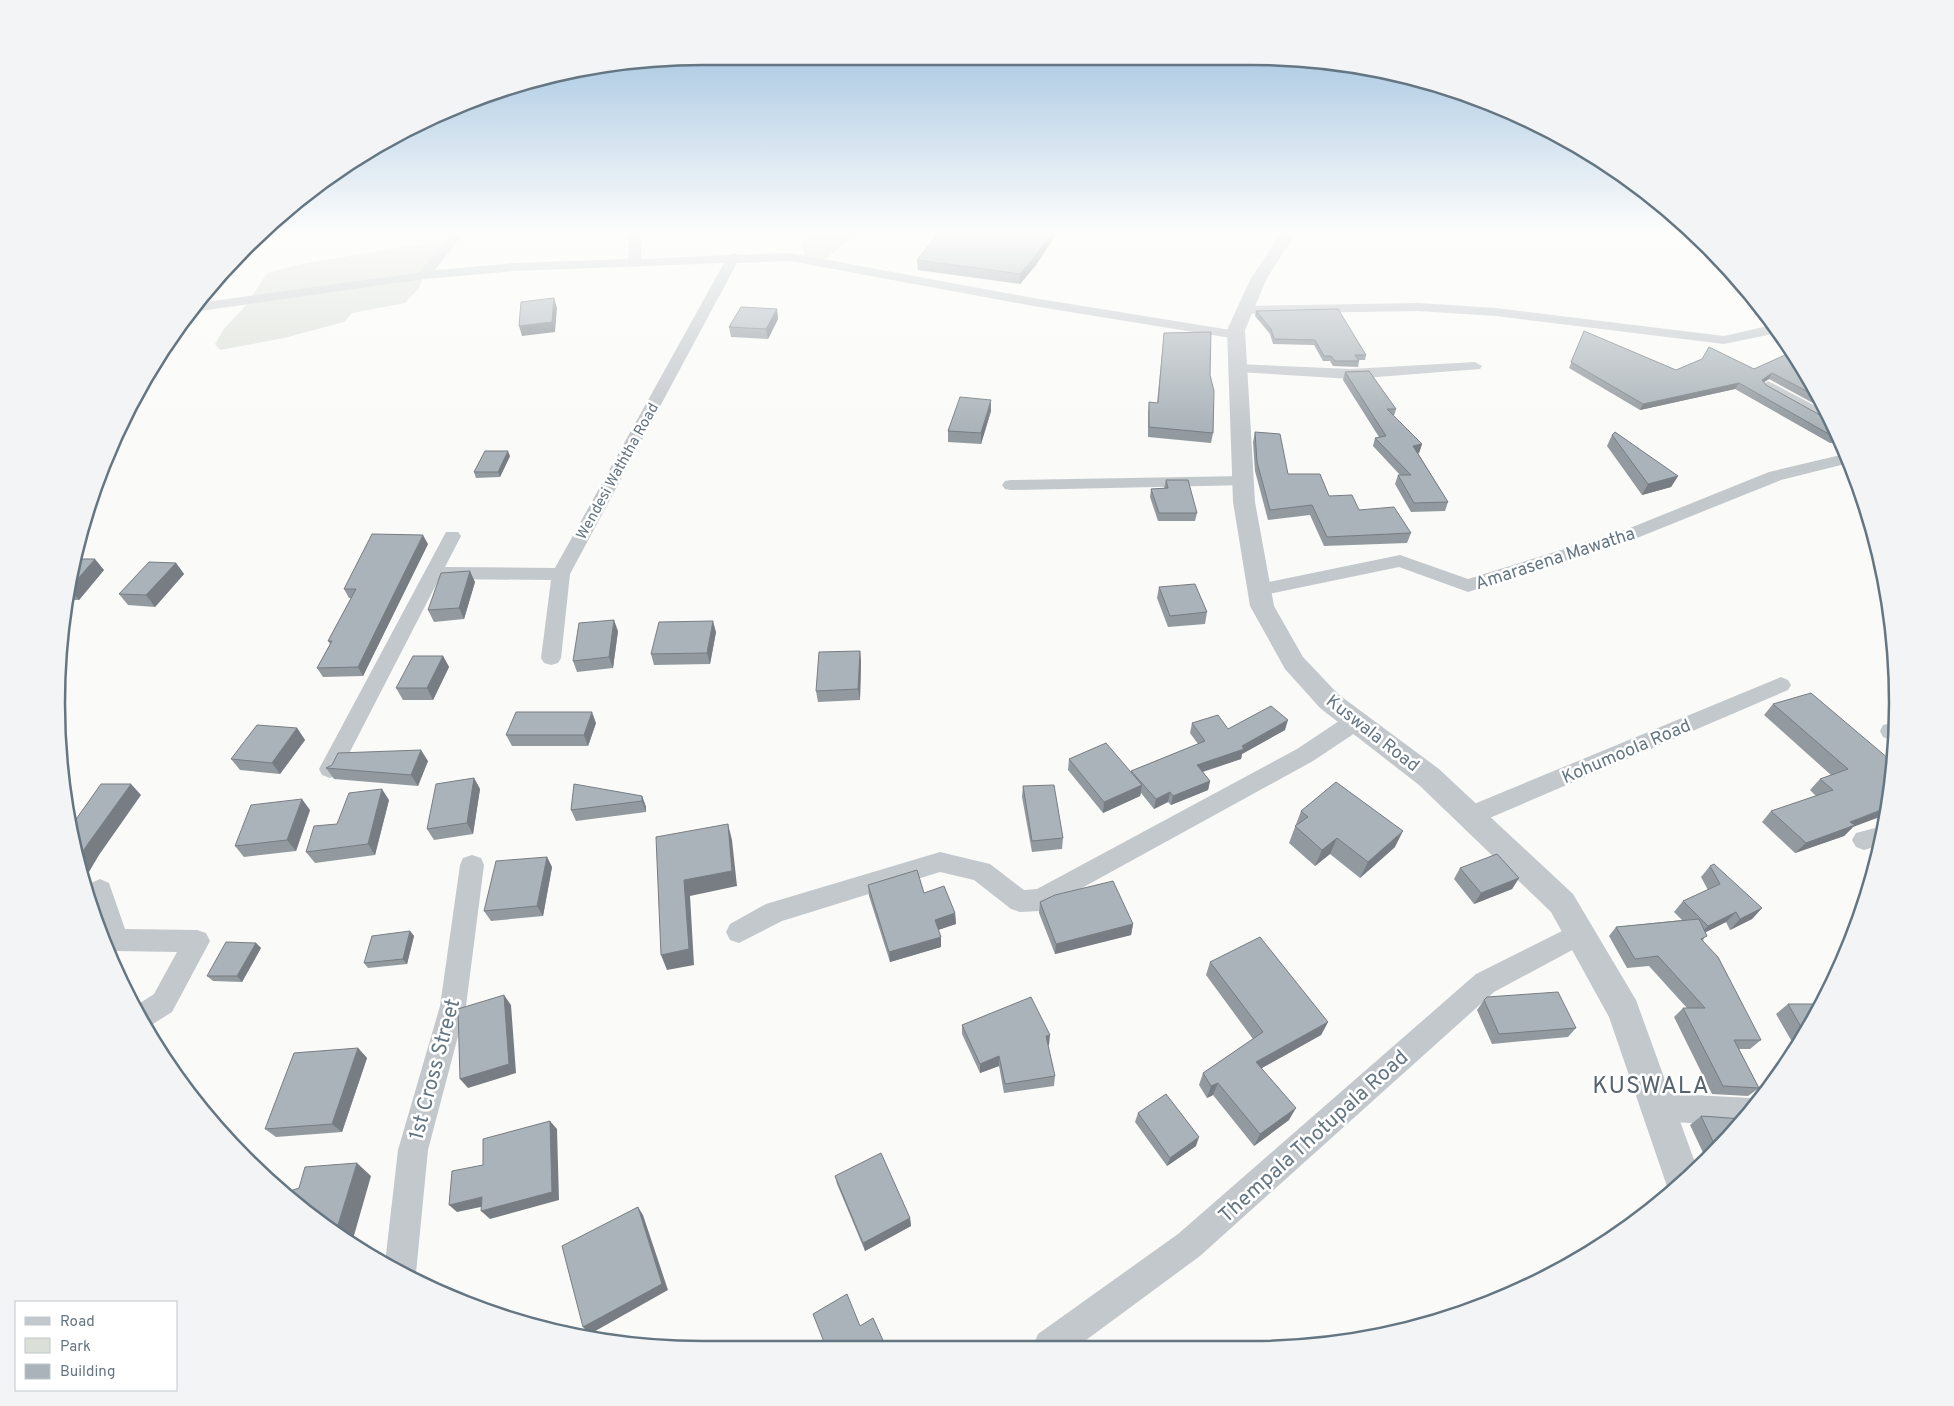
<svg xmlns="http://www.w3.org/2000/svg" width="1954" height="1406" font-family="Overpass,sans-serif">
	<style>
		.green { fill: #dadfd7 }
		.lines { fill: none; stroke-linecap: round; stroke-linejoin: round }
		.minor { fill: #c3c8cc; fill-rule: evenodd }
		.tertiary { fill: #c3c8cc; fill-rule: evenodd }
		.wall { fill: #929a9f }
		.shaded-wall { fill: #777d82 }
		.building { fill: #aab3b9; stroke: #777d82 }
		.labels { text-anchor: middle; stroke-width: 5; stroke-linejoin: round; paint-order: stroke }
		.far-street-label { font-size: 15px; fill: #657683; stroke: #fff }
		.street-label { font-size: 18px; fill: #657683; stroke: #fff }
		.near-street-label { font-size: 21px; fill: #657683; stroke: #fff }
		.near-quarter-label { font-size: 24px; letter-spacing: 1px; fill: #57646e; stroke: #fff }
		.rim { fill: none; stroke: #657683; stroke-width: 2.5 }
	</style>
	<rect width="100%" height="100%" fill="#fafaf8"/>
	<!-- green -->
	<path class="green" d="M 810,233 L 853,233 L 856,234 L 824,260 L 805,256 L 801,243 Z
		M 448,240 L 420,272 L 252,296 L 267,273 L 301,264 Z
		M 423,277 L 419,288 L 405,303 L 352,313 L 344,322 L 284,338 L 220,350 L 215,344 L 224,329 L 250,301 Z"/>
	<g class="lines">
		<!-- minor -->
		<path class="minor" d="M 451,233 L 464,233 L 435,270 L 515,263 L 628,259 L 629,233 L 641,233 L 641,259 L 729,255 L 734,253 L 739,255 L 790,253 L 1033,298 L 1237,331 L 1244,335 L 1237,339 L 1033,306 L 790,261 L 737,263 L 570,574 L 561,658 L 558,663 L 551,665 L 544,663 L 541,658 L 551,580 L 439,579 L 338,775 L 330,778 L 322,775 L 319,769 L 446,532 L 458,532 L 461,536 L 445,567 L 555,568 L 724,263 L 515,271 L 424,279 L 193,312 L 199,303 L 420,272 Z
			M 1418,303 L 1496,308 L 1724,336 L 1772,325 L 1777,333 L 1724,344 L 1496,316 L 1418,311 L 1245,314 L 1238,310 L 1245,306 Z
			M 1475,362 L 1482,366 L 1480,369 L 1351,379 L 1238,372 L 1231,368 L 1238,364 L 1351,369 Z
			M 1768,381 L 1825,411 L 1831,424 L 1824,423 L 1763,389 L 1760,386 Z
			M 1845,454 L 1849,463 L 1781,480 L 1637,538 L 1468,592 L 1399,567 L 1259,596 L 1252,594 L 1249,590 L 1252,586 L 1259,584 L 1400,555 L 1468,579 L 1625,530 L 1769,472 Z
			M 1243,476 L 1249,477 L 1252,481 L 1249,485 L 1011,490 L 1005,489 L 1002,485 L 1005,481 L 1011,480 Z
			M 1781,677 L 1788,680 L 1791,685 L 1788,690 L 1478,823 L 1470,825 L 1462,823 L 1458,816 L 1462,809 Z
			M 1356,713 L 1364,715 L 1367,721 L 1364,727 L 1313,761 L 1040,911 L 1020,912 L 1011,909 L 974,880 L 940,872 L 782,921 L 739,943 L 730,940 L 726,932 L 730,924 L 766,904 L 940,852 L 990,864 L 1024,890 L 1037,889 L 1297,749 L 1348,715 Z
			M 1891,723 L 1896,724 L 1896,742 L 1883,737 L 1880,731 L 1883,725 Z
			M 1883,826 L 1880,845 L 1864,850 L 1856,847 L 1852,840 L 1856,833 Z
			M 472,855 L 481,858 L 484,865 L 466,1006 L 428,1150 L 416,1273 L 413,1281 L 385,1263 L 398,1150 L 440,1006 L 460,865 L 463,858 Z
			M 100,879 L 109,883 L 125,929 L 197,930 L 206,933 L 210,941 L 172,1012 L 145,1029 L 134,1007 L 154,994 L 177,952 L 116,951 L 107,948 L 89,888 L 91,883 Z
			M 1580,922 L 1589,925 L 1593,933 L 1589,941 L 1494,992 L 1200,1256 L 1078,1346 L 1033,1346 L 1038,1334 L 1178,1234 L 1476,974 Z
			M 1658,1093 L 1750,1098 L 1760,1102 L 1737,1126 L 1658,1121 L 1648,1117 L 1644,1107 L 1648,1097 Z"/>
		<!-- tertiary -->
		<path class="tertiary" d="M 1281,233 L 1296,233 L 1267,278 L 1245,330 L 1255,502 L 1274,606 L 1303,657 L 1338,694 L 1439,769 L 1573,894 L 1636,1000 L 1697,1168 L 1670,1195 L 1609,1017 L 1551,912 L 1419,785 L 1320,708 L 1285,669 L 1250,606 L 1233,502 L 1227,330 L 1251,278 Z"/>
	</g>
	<!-- wall -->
	<path class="wall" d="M 939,233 L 1057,233 L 1036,265 L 1020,284 L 918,270 L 917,260 Z
		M 777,309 L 778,319 L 768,339 L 731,337 L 729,327 Z
		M 1256,311 L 1366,355 L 1365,360 L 1358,360 L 1359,361 L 1358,367 L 1333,366 L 1330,361 L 1323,361 L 1314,345 L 1273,344 L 1270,334 L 1255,316 Z
		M 1584,331 L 1676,370 L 1754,369 L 1811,380 L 1824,409 L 1769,379 L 1764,382 L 1766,385 L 1827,419 L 1829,419 L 1839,442 L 1830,443 L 1735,389 L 1640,410 L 1569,368 Z
		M 1164,333 L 1210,375 L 1213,433 L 1211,443 L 1148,437 L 1148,412 L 1149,402 L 1157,403 Z
		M 1345,372 L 1396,409 L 1394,416 L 1422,444 L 1419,453 L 1418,453 L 1448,502 L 1445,511 L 1411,512 L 1395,484 L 1398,475 L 1400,475 L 1373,446 L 1375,438 L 1379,437 L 1343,380 Z
		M 991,400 L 991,411 L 981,444 L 948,442 L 948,431 Z
		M 1255,432 L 1288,474 L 1329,496 L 1411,533 L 1407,543 L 1324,546 L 1310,515 L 1268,520 L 1255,471 L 1253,442 Z
		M 1612,435 L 1678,476 L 1671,487 L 1642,495 L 1607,446 Z
		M 510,456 L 500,477 L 476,478 L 474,472 Z
		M 1166,480 L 1197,513 L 1195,521 L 1158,521 L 1150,497 L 1151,489 L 1164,488 Z
		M 428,544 L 363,676 L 323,677 L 317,668 L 330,644 L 328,641 L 351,598 L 349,598 L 344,589 Z
		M 74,559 L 104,570 L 79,600 L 66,600 Z
		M 176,563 L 184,574 L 155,607 L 128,605 L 119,594 Z
		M 475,582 L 464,619 L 434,622 L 428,610 Z
		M 1159,587 L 1207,612 L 1205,624 L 1168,627 L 1157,598 Z
		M 618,631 L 613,668 L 577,672 L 573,661 Z
		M 716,632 L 710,664 L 654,665 L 651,654 Z
		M 860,651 L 861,662 L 860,700 L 818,702 L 816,691 Z
		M 443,656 L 449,667 L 433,700 L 403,700 L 396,688 Z
		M 1773,704 L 1889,759 L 1853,827 L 1844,836 L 1795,853 L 1762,822 L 1771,811 L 1816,796 L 1810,790 L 1820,779 L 1831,775 L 1764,715 Z
		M 596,723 L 588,746 L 512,746 L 506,735 Z
		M 1192,723 L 1228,729 L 1285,730 L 1242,754 L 1241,759 L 1203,772 L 1210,781 L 1208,790 L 1171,805 L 1168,802 L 1154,809 L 1141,793 L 1140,796 L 1103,813 L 1068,770 L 1069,759 L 1131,772 L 1131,771 L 1198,744 L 1190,733 Z
		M 297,728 L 305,740 L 280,774 L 240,770 L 231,759 Z
		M 428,761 L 418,786 L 334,779 L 326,768 Z
		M 474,778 L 480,789 L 473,834 L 434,840 L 427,829 Z
		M 1023,786 L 1063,838 L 1062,849 L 1032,852 L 1022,797 Z
		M 642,796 L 646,807 L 646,812 L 576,821 L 571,810 Z
		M 389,800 L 375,855 L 315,863 L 306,852 L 337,824 Z
		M 310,810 L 296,851 L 244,857 L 235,846 Z
		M 1301,811 L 1395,847 L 1360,878 L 1330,854 L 1315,866 L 1289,843 Z
		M 547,857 L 552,867 L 543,916 L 491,921 L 484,911 Z
		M 1710,866 L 1762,908 L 1752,919 L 1730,930 L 1726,922 L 1706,932 L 1703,941 L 1761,1040 L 1750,1049 L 1739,1049 L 1759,1088 L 1748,1096 L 1712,1094 L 1674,1017 L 1683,1008 L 1687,1008 L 1649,966 L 1627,968 L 1609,936 L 1616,927 L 1682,920 L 1674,912 L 1683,901 L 1708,890 L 1701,877 Z
		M 1460,868 L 1519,878 L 1512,889 L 1474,904 L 1454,879 Z
		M 868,885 L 924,893 L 955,913 L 956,924 L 938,930 L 941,937 L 941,947 L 890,962 L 869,896 Z
		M 1040,902 L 1133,924 L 1131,935 L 1055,954 L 1039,913 Z
		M 410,931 L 414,936 L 407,964 L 368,968 L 364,963 Z
		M 256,943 L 261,948 L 242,982 L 213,981 L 207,976 Z
		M 1210,962 L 1328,1022 L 1321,1035 L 1262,1068 L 1289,1120 L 1254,1146 L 1213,1095 L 1207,1098 L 1199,1085 L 1203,1073 L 1253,1039 L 1206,975 Z
		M 1484,1000 L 1576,1028 L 1568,1037 L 1492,1044 L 1477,1010 Z
		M 1788,1004 L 1822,1004 L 1795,1047 L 1776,1014 Z
		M 962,1025 L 1049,1045 L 1048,1045 L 1055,1076 L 1054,1086 L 1004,1093 L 999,1066 L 980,1073 L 962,1034 Z
		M 358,1048 L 367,1058 L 342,1132 L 276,1137 L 265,1129 Z
		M 1138,1113 L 1196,1146 L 1167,1166 L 1135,1122 Z
		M 1701,1116 L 1743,1119 L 1706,1159 L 1690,1125 Z
		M 835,1176 L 910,1218 L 911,1226 L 865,1251 L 837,1184 Z"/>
	<!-- shaded-wall -->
	<path class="shaded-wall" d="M 1051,233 L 1057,233 L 1036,265 L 1020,284 L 1020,274 Z
		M 554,298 L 557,308 L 555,332 L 522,336 L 519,326 Z
		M 777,309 L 778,319 L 768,339 L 766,329 Z
		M 1772,373 L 1769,379 L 1758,386 L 1762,380 Z
		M 1739,383 L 1735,389 L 1640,410 L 1643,404 Z
		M 991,400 L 991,411 L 981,444 L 981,433 Z
		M 1422,444 L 1419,453 L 1410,455 L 1413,446 Z
		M 508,451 L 510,456 L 500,477 L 498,472 Z
		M 1678,476 L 1671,487 L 1642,495 L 1648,484 Z
		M 423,535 L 428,544 L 363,676 L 358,667 Z
		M 95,559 L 104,570 L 79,600 L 69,589 Z
		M 176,563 L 184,574 L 155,607 L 146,595 Z
		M 470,571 L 475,582 L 464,619 L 459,608 Z
		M 614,620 L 618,631 L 613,668 L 609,657 Z
		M 713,621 L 716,632 L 710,664 L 707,653 Z
		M 860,651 L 861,662 L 860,700 L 858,689 Z
		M 443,656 L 449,667 L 433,700 L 427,688 Z
		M 592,712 L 596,723 L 588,746 L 584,735 Z
		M 1288,720 L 1285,730 L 1242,754 L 1241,759 L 1195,774 L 1197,765 L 1242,746 Z
		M 297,728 L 305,740 L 280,774 L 272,763 Z
		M 421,750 L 428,761 L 418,786 L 411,775 Z
		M 474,778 L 480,789 L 473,834 L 467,823 Z
		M 1210,781 L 1208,790 L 1171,805 L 1173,796 Z
		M 131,784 L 141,795 L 99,855 L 86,877 L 80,856 L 87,845 Z
		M 1142,785 L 1140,796 L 1103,813 L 1104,802 Z
		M 382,789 L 389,800 L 375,855 L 368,844 Z
		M 1170,792 L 1168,802 L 1154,809 L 1156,799 Z
		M 642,796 L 646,807 L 646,812 L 642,801 Z
		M 302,799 L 310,810 L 296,851 L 287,840 Z
		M 1886,808 L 1885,815 L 1853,827 L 1844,836 L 1795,853 L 1806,843 L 1850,822 Z
		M 728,824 L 732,840 L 737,886 L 690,896 L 694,965 L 667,970 L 661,955 L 684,880 Z
		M 1403,831 L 1395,847 L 1360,878 L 1368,862 Z
		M 1337,838 L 1330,854 L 1315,866 L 1322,850 Z
		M 547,857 L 552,867 L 543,916 L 537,906 Z
		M 1519,878 L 1512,889 L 1474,904 L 1481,893 Z
		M 1762,908 L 1752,919 L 1730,930 L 1740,919 Z
		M 1736,912 L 1726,922 L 1698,936 L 1708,926 Z
		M 955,913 L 956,924 L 935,931 L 935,920 Z
		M 1133,924 L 1131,935 L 1055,954 L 1056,944 Z
		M 410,931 L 414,936 L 407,964 L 403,959 Z
		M 941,937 L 941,947 L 890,962 L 889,952 Z
		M 256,943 L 261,948 L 242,982 L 237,976 Z
		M 114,961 L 120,966 L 117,973 L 112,964 Z
		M 504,995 L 511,1005 L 516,1073 L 468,1088 L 460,1079 Z
		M 1328,1022 L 1321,1035 L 1251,1074 L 1256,1062 Z
		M 1050,1035 L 1049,1045 L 1045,1046 L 1046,1036 Z
		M 358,1048 L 367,1058 L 342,1132 L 332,1124 Z
		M 999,1056 L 999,1066 L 980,1073 L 980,1064 Z
		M 1218,1083 L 1213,1095 L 1207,1098 L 1211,1086 Z
		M 1296,1108 L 1289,1120 L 1254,1146 L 1260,1134 Z
		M 550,1121 L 557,1129 L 559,1200 L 490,1219 L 481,1211 Z
		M 1199,1137 L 1196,1146 L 1167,1166 L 1170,1158 Z
		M 357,1163 L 371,1176 L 353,1239 L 353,1243 L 337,1233 L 337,1228 Z
		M 482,1197 L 490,1205 L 457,1212 L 449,1205 Z
		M 638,1207 L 643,1215 L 668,1290 L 590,1334 L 583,1327 Z
		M 910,1218 L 911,1226 L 865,1251 L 863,1243 Z"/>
	<!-- building -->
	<path class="building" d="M 939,233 L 1051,233 L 1036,255 L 1020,274 L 917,260 Z
		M 554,298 L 552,322 L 519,326 L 521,302 Z
		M 741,307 L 777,309 L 766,329 L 729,327 Z
		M 1338,309 L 1366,355 L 1355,355 L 1359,361 L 1335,361 L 1331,356 L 1324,356 L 1315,340 L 1274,339 L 1271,329 L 1256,311 Z
		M 1584,331 L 1676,370 L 1702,359 L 1709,347 L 1754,369 L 1785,355 L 1796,359 L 1811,380 L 1820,398 L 1772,373 L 1762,380 L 1766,385 L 1827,419 L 1829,419 L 1837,437 L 1834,437 L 1739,383 L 1643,404 L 1571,362 Z
		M 1211,332 L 1210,375 L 1214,391 L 1213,433 L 1149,427 L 1149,402 L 1158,403 L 1164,333 Z
		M 1369,371 L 1396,409 L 1387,409 L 1422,444 L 1413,446 L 1448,502 L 1414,503 L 1398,475 L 1411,475 L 1375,438 L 1386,436 L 1345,372 Z
		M 960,397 L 991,400 L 981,433 L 948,431 Z
		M 1255,432 L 1280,434 L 1288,474 L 1320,474 L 1329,496 L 1352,495 L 1359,510 L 1394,507 L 1411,533 L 1327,537 L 1312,505 L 1270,510 L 1257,462 Z
		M 1615,432 L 1678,476 L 1648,484 L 1612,435 Z
		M 485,451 L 508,451 L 498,472 L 474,472 Z
		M 1166,480 L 1188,480 L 1197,513 L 1159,513 L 1151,489 L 1168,488 Z
		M 372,534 L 423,535 L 358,667 L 317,668 L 332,641 L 328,641 L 356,589 L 344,589 Z
		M 74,559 L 95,559 L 69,589 L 68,589 Z
		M 149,562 L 176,563 L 146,595 L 119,594 Z
		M 470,571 L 459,608 L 428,610 L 441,573 Z
		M 1195,584 L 1207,612 L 1170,616 L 1159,587 Z
		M 614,620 L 609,657 L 573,661 L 579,623 Z
		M 713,621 L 707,653 L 651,654 L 659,622 Z
		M 860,651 L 858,689 L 816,691 L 819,652 Z
		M 413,656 L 443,656 L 427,688 L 396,688 Z
		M 1811,693 L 1889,759 L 1895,757 L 1886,808 L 1850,822 L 1855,825 L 1806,843 L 1771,811 L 1833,790 L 1820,779 L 1848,769 L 1773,704 Z
		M 1271,706 L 1288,720 L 1242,746 L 1244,749 L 1197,765 L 1210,781 L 1173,796 L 1170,792 L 1156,799 L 1131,771 L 1205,741 L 1192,723 L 1218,715 L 1228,729 Z
		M 516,712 L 592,712 L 584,735 L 506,735 Z
		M 257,725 L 297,728 L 272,763 L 231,759 Z
		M 1106,743 L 1142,785 L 1104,802 L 1069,759 Z
		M 421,750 L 411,775 L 326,768 L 332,765 L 338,753 Z
		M 474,778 L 467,823 L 427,829 L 436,784 Z
		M 1336,782 L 1403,831 L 1368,862 L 1337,838 L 1322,850 L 1295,826 L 1308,817 L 1301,811 Z
		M 101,784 L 131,784 L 87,845 L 80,856 L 72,825 Z
		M 574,784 L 642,796 L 642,801 L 571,810 Z
		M 1054,785 L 1063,838 L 1032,841 L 1023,786 Z
		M 382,789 L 368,844 L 306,852 L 314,826 L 337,824 L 349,793 Z
		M 302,799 L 287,840 L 235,846 L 251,805 Z
		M 728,824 L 732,871 L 684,880 L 689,949 L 661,955 L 656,837 Z
		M 1497,854 L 1519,878 L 1481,893 L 1460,868 Z
		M 547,857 L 537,906 L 484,911 L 496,861 Z
		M 1714,864 L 1762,908 L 1740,919 L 1736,912 L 1708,926 L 1683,901 L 1720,884 L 1710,866 Z
		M 917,870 L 924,893 L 944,886 L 955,913 L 935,920 L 941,937 L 889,952 L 868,885 Z
		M 1113,881 L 1133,924 L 1056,944 L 1040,902 L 1055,895 Z
		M 1699,919 L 1707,936 L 1701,939 L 1718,957 L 1761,1040 L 1734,1040 L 1759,1088 L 1723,1086 L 1683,1008 L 1705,1008 L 1658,956 L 1635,959 L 1616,927 Z
		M 410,931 L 403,959 L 364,963 L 372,936 Z
		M 1260,937 L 1328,1022 L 1256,1062 L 1296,1108 L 1260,1134 L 1218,1083 L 1211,1086 L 1203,1073 L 1263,1032 L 1210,962 Z
		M 226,942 L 256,943 L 237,976 L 207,976 Z
		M 1558,992 L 1576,1028 L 1499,1034 L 1484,1000 L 1487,997 Z
		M 504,995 L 509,1064 L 460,1079 L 458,1009 Z
		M 1031,997 L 1050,1035 L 1046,1036 L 1055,1076 L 1005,1084 L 999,1056 L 980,1064 L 962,1025 Z
		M 1788,1004 L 1822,1004 L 1804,1032 Z
		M 358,1048 L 332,1124 L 265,1129 L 294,1053 Z
		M 1166,1094 L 1199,1137 L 1170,1158 L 1138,1113 Z
		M 1701,1116 L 1743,1119 L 1716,1148 Z
		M 550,1121 L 552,1192 L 481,1211 L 482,1197 L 449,1205 L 452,1171 L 483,1165 L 483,1139 Z
		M 881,1153 L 910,1218 L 863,1243 L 835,1176 Z
		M 357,1163 L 337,1228 L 337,1233 L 309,1216 L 284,1193 L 299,1188 L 305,1167 Z
		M 638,1207 L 662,1284 L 583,1327 L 562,1246 Z
		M 847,1294 L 860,1326 L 873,1318 L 886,1347 L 826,1347 L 813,1314 Z"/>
	<!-- sky -->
	<linearGradient id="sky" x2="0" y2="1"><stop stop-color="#96bcdc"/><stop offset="0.54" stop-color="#fdfdfc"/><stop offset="1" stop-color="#fdfdfc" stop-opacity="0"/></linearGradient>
	<rect width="1954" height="430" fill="url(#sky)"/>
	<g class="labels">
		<!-- far-street labels -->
		<g class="far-street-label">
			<text transform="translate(617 471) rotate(-61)" y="5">Wendesi Waththa Road</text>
		</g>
		<!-- street labels -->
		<g class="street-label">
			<text transform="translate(1555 558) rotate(-18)" y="6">Amarasena Mawatha</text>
			<text transform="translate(1373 733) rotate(38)" y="6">Kuswala Road</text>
			<text transform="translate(1626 751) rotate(-23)" y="6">Kohumoola Road</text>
		</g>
		<!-- near-street labels -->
		<g class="near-street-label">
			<text transform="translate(434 1069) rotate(-75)" y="7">1st Cross Street</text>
			<text transform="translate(1313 1136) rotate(-42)" y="7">Thempala Thotupala Road</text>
		</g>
		<!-- near-quarter labels -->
		<g class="near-quarter-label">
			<text x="1651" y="1093">KUSWALA</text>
		</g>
	</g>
	<!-- crop -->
	<path d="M0 0H1954V1406H0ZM703 65H1251A638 638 0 0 1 1889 703V703A638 638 0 0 1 1251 1341H703A638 638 0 0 1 65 703V703A638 638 0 0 1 703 65Z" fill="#f3f4f5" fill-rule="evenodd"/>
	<path class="rim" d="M703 65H1251A638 638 0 0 1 1889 703V703A638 638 0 0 1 1251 1341H703A638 638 0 0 1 65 703V703A638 638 0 0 1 703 65Z"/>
	<!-- legend -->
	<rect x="15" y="1301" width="162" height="90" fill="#ffffff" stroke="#c1c8cd"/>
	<rect x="25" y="1317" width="25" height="8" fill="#c3c8cc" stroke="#c1c8cd"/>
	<text x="60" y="1326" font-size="15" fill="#657683">Road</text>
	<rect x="25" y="1338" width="25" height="15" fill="#dadfd7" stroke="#c1c8cd"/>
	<text x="60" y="1351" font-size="15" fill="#657683">Park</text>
	<rect x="25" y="1364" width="25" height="15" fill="#aab3b9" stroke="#c1c8cd"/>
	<text x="60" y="1376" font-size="15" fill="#657683">Building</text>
</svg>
